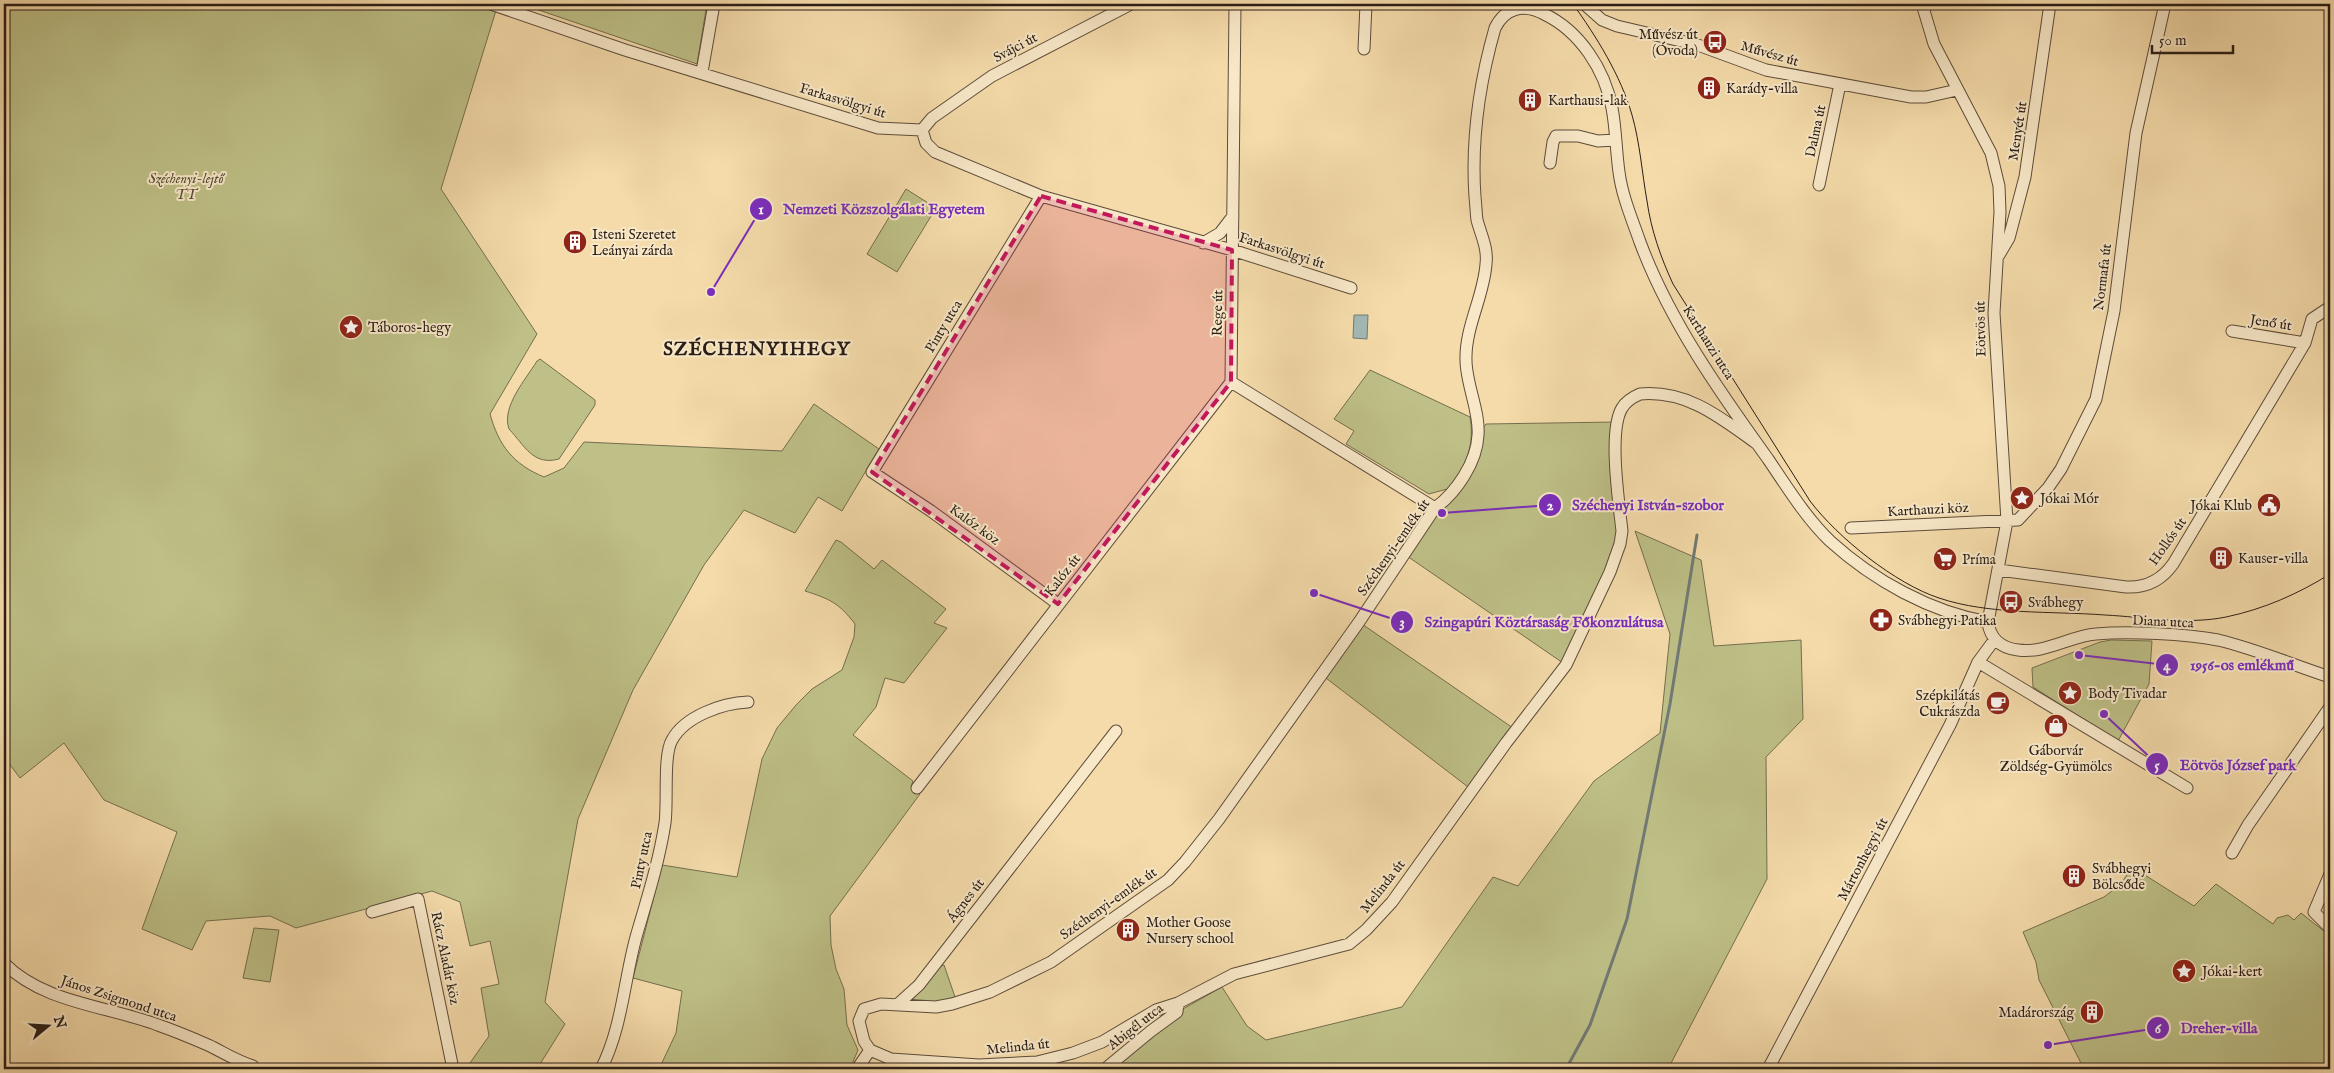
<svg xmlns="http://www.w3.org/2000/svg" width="2334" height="1073" font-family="'IM FELL English',serif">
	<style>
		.green { fill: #bec087; stroke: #746e4e }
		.water { fill: #a2b8b5; stroke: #727a75 }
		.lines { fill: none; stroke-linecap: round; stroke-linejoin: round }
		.stream { stroke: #727a75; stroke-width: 3 }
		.minor-casing { stroke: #5d4c3b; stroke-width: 13 }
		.minor { stroke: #f8e8c8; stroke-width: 11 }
		.tram { stroke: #2a1d16; stroke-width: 1 }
		.marked { fill: #c2185b; fill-opacity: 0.2; stroke: #c2185b; stroke-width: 4; stroke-dasharray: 10 6; stroke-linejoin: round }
		.labels { text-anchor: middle; stroke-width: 4; stroke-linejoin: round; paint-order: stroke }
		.poi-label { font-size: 14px; fill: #2a1d16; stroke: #f8e8c8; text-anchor: start }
		.street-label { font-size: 14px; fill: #2a1d16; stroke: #f8e8c8 }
		.park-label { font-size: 14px; font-style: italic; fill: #564e38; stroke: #f8e8c8 }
		.district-label { font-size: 19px; font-weight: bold; letter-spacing: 1px; fill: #2a1d16; stroke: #f8e8c8 }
		.leader { fill: none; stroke: #7b2cbf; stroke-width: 2 }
		.callout-dot { fill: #7b2cbf; stroke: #f8e8c8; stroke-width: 2 }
		.mark-label { font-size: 15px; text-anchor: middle; font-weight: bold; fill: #fff }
		.callout-label { font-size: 15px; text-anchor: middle; font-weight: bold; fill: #7b2cbf; stroke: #f8e8c8; stroke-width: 4; stroke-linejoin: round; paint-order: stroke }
	</style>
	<rect width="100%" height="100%" fill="#f5dbaa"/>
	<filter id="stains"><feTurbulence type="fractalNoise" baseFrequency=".004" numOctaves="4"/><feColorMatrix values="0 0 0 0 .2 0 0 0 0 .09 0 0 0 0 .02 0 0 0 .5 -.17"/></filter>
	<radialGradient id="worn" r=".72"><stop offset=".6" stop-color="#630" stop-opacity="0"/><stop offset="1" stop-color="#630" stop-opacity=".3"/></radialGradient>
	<!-- green -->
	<path class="green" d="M 4,4 L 498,4 L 441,189 L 537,334 L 490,414 C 499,446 513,464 544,477 L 564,468 L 584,442 L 782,451 L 814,404 L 879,449 L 842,511 L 818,497 L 795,533 L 744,510 L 704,565 L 633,690 L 578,819 L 545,1002 L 565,1024 L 537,1069 L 479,1069 L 470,1063 L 489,1036 L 481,988 L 499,984 L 490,941 L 470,946 L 460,902 L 432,891 L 296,928 L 270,916 L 206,921 L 192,950 L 142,929 L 177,832 L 104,800 L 64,743 L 20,778 L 4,757 Z
		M 521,4 L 707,4 L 697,64 Z
		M 906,189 L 936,208 L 897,272 L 867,254 Z
		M 540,359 L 595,400 L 595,405 L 559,459 C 533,466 525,446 509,429 C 501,407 526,379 537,361 Z
		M 1370,370 L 1470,417 C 1475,445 1466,464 1451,488 L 1429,494 L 1346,444 L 1354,431 L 1334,419 Z
		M 1616,422 L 1622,531 L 1566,665 L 1404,554 L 1448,499 L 1478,435 L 1486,424 Z
		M 1635,531 L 1701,560 L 1714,646 L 1801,640 L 1803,719 L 1766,757 L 1767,879 L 1668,1069 L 1105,1069 L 1174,1014 L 1222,987 L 1247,1026 L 1266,1040 L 1402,1007 L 1493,877 L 1518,886 L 1594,781 L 1660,733 L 1670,634 Z
		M 836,540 L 841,542 L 874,569 L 882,560 L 946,609 L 934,623 L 947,628 L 904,683 L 885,678 L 876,707 L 853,735 L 913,781 L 911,787 L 920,794 L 830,916 L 831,945 L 836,969 L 844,989 L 847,1025 L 858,1050 L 850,1069 L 659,1069 L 676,1033 L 682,991 L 633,978 L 662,865 L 737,877 L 762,759 L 777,728 L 796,705 L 812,689 L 842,670 L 854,637 L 855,624 C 839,603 830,599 805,591 Z
		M 1359,622 L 1516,730 L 1472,790 L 1322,675 Z
		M 2111,640 L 2152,641 L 2149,684 L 2118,741 L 2033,687 L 2032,668 L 2100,642 Z
		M 2132,867 L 2194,906 L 2216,884 L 2273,924 L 2277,918 L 2288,915 L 2294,920 L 2301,913 L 2330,936 L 2330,1069 L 2084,1069 L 2039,980 L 2036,962 L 2023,932 L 2104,897 L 2121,884 Z
		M 254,928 L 279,930 L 270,982 L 243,978 Z
		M 944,965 L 955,997 L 943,1002 L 915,1002 L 913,998 L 938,967 Z"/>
	<!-- water -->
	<path class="water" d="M 1354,315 L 1368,315 L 1367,339 L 1353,338 Z"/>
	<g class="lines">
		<!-- stream -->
		<path class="stream" d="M 1566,1069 L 1590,1025 L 1627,919 L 1670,704 L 1697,535"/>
		<!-- minor casing -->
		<g class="minor-casing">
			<path id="minor" d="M 491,4 L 625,50 L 878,128 L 922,130
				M 1584,4 L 1602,20 L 1617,26 L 1698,45 L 1766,70 L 1911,97 L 1926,97 L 1957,90
				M 1922,4 L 1934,44 L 1991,153 L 1999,186 L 2000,212 L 1994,313 L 2007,521 L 1988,622 C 1990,639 2001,648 2018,650 C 2045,654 2070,636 2096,634 C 2129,631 2186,634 2218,640 C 2256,649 2293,665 2330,677
				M 1364,49 L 1366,4
				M 702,72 L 714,4
				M 922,130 L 926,143 L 935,152 L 1041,196 L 1232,250 L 1351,288
				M 922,130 L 932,118 L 992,76 L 1131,4
				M 1550,163 L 1553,142 L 1556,136 L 1578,136 L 1598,141 L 1615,140
				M 1819,185 L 1840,84
				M 1041,196 L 872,472 L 931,511 L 1058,604
				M 1203,243 L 1220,233 L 1233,216
				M 1999,255 L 2009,238 L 2025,177 L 2050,4
				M 2232,331 L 2305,343
				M 1231,382 L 1235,4
				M 1231,382 L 1435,508
				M 1756,443 C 1720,417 1687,390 1640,394 C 1633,397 1626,401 1622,408 C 1608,431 1619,503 1622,531 L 1620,544 L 1610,572 L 1566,665 L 1506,743 L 1392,902 L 1366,930 L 1349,944 L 1234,974 L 1178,1003 L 1156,1010 L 1102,1042 L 1073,1053 L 1037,1062 L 979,1065 L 891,1059 L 870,1050 L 864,1041 L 859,1021 L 864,1009 L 881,1004 L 936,1007 L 952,1004 L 990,992 L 1051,962 L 1168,880 L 1185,862 L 1219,819 L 1359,622 L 1435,508 C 1456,493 1477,462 1478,435 C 1480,412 1466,384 1466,360 C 1465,327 1484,296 1486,264 C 1488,248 1481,235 1477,220 C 1476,213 1476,205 1475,197 C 1471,139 1479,84 1495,28 C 1505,8 1523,3 1544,14 C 1580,31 1605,70 1612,108 C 1616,129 1616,151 1619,172 C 1622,196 1632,219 1640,242 C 1669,320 1719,391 1768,459 C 1787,487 1806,518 1830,541 C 1873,580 1930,612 1988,622
				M 1851,528 L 2018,520 L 2048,488 L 2061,469 L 2096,399 L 2114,311 L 2136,133 L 2165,4
				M 1999,570 L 2126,587 C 2146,588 2161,581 2173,564 L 2305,343 L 2312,319 L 2330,307
				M 1978,662 L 2187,788
				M 917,788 L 1231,382
				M 2232,853 L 2248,825 L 2330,707
				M 2330,874 L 2314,912 L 2330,928
				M 372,912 L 418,899 L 453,1069
				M 4,963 C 43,1003 108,1006 158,1025 C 175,1031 192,1038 208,1045 C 223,1052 236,1061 253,1066 L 252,1069
				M 898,1004 L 919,985 L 1116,731
				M 601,1069 C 622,1028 624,981 636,937 C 647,899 659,862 665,823 C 668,802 663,755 672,740 C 685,716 723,703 748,702
				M 857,1069 L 870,1050
				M 1105,1069 L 1151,1031 L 1177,1012 L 1178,1003
				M 1768,1069 L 1950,725 L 1978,662 L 1995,639"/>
		</g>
		<!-- minor -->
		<use href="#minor" class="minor"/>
		<!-- tram -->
		<path class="tram" d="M 1573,4 C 1596,36 1621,76 1632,115 C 1640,143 1642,173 1647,201 C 1651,230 1661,258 1673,284 L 1810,501 C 1838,538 1896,584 1939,598 C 1989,615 2052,611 2105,615 C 2144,617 2187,625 2226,617 C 2264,609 2298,594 2330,574"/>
	</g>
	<!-- marked area -->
	<path class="marked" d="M 1041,196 L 1232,250 L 1231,382 L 1058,604 L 872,472 Z"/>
	<!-- icons -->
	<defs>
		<g id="bus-disc" transform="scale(1.25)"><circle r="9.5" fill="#8f2418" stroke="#f8e8c8"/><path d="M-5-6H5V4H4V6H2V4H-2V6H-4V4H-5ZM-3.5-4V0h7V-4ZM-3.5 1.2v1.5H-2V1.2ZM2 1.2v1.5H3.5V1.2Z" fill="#fff"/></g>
		<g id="building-disc" transform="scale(1.25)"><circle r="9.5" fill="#8f2418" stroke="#f8e8c8"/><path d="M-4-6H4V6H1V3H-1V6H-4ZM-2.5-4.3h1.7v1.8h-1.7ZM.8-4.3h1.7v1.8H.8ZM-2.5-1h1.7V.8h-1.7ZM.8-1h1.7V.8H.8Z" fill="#fff"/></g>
		<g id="sight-disc" transform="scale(1.25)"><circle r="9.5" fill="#8f2418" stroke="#f8e8c8"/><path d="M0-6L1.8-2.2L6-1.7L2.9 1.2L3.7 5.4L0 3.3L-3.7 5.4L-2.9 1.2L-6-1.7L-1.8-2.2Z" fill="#fff"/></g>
		<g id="civic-disc" transform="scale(1.25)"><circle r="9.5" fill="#8f2418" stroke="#f8e8c8"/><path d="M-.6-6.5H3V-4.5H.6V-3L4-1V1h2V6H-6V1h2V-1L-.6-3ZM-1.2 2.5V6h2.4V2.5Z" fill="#fff"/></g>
		<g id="supermarket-disc" transform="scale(1.25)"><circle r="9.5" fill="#8f2418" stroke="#f8e8c8"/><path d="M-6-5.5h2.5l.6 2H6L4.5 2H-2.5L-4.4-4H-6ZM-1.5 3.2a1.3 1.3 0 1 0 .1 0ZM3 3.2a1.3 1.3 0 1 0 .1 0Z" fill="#fff"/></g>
		<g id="pharmacy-disc" transform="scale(1.25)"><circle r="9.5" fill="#8f2418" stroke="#f8e8c8"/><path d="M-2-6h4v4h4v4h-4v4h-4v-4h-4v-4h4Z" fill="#fff"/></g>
		<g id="cafe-disc" transform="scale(1.25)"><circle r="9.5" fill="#8f2418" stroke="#f8e8c8"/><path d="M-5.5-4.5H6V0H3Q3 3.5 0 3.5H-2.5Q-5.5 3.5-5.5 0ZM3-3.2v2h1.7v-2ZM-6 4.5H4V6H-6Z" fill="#fff"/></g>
		<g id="shop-disc" transform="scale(1.25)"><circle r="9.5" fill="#8f2418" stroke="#f8e8c8"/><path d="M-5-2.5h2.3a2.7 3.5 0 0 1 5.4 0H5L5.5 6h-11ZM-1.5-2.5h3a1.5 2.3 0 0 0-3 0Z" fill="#fff"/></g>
	</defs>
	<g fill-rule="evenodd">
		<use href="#bus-disc" x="1715" y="42"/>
		<use href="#building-disc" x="1709" y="88"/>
		<use href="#building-disc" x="1530" y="100"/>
		<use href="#building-disc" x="575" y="242"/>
		<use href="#sight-disc" x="351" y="327"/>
		<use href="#sight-disc" x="2022" y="498"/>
		<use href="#civic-disc" x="2269" y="505"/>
		<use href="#building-disc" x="2221" y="558"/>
		<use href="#supermarket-disc" x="1945" y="559"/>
		<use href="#bus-disc" x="2011" y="602"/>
		<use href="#pharmacy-disc" x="1881" y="620"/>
		<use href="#sight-disc" x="2070" y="693"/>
		<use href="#cafe-disc" x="1998" y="703"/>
		<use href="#shop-disc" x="2056" y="726"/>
		<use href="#building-disc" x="2074" y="876"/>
		<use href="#building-disc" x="1128" y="930"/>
		<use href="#sight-disc" x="2184" y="971"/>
		<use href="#building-disc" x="2092" y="1012"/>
	</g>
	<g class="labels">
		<!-- poi labels -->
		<g class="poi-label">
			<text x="1698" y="39" text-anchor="end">Művész út<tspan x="1698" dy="16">(Óvoda)</tspan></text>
			<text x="1726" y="93">Karády-villa</text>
			<text x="1548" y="105">Karthausi-lak</text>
			<text x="592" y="239">Isteni Szeretet<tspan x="592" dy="16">Leányai zárda</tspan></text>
			<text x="368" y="332">Táboros-hegy</text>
			<text x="2040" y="503">Jókai Mór</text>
			<text x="2252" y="510" text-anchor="end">Jókai Klub</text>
			<text x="2238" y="563">Kauser-villa</text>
			<text x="1962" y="564">Príma</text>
			<text x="2028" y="607">Svábhegy</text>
			<text x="1898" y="625">Svábhegyi Patika</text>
			<text x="2088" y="698">Body Tivadar</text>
			<text x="1980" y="700" text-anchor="end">Szépkilátás<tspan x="1980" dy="16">Cukrászda</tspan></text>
			<text x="2056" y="755" text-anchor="middle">Gáborvár<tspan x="2056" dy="16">Zöldség-Gyümölcs</tspan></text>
			<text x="2092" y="873">Svábhegyi<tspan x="2092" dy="16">Bölcsőde</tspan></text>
			<text x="1146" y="927">Mother Goose<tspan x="1146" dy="16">Nursery school</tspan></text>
			<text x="2202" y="976">Jókai-kert</text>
			<text x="2074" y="1017" text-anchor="end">Madárország</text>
		</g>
		<!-- street labels -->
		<g class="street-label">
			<text transform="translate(1015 47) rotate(-28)" y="5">Svájci út</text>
			<text transform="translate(1770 53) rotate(16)" y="5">Művész út</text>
			<text transform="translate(843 100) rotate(17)" y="5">Farkasvölgyi út</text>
			<text transform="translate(1815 131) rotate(-78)" y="5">Dalma út</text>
			<text transform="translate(2017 131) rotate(-81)" y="5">Menyét út</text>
			<text transform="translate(1282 250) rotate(18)" y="5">Farkasvölgyi út</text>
			<text transform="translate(2102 277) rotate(-83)" y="5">Normafa út</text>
			<text transform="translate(1217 313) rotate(-89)" y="5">Rege út</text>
			<text transform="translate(2271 322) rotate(9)" y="5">Jenő út</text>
			<text transform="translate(943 326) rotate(-59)" y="5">Pinty utca</text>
			<text transform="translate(1980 329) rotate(-91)" y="5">Eötvös út</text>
			<text transform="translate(1709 342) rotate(58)" y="5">Karthauzi utca</text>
			<text transform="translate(1928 509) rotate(-3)" y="5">Karthauzi köz</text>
			<text transform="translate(975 524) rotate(36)" y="5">Kalóz köz</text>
			<text transform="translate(2167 541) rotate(-55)" y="5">Hollós út</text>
			<text transform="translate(1393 547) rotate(-55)" y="5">Széchenyi-emlék út</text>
			<text transform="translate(1062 575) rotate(-52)" y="5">Kalóz út</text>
			<text transform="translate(2163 621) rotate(3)" y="5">Diana utca</text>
			<text transform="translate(1862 859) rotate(-62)" y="5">Mártonhegyi út</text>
			<text transform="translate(641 860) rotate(-78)" y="5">Pinty utca</text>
			<text transform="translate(1382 886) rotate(-52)" y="5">Melinda út</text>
			<text transform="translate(965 900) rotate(-52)" y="5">Ágnes út</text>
			<text transform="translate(1108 903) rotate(-35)" y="5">Széchenyi-emlék út</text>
			<text transform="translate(446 958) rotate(78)" y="5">Rácz Aladár köz</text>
			<text transform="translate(119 998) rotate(18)" y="5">János Zsigmond utca</text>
			<text transform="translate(1135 1026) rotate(-38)" y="5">Abigél utca</text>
			<text transform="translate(1018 1046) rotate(-6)" y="5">Melinda út</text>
		</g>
		<!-- park labels -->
		<g class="park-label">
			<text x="186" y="183">Széchenyi-lejtő<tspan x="186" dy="16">TT</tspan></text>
		</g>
		<!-- district labels -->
		<g class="district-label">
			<text x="757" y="355">SZÉCHENYIHEGY</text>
		</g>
	</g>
	<!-- callouts -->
	<path class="leader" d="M711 292L761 209M1442 513L1550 505M1314 593L1402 622M2079 655L2167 665M2104 714L2157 764M2048 1045L2158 1028"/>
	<g class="callout-dot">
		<circle cx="711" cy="292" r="5"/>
		<circle cx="1442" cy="513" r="5"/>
		<circle cx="1314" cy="593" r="5"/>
		<circle cx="2079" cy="655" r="5"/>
		<circle cx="2104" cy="714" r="5"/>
		<circle cx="2048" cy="1045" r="5"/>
		<circle cx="761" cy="209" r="12"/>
		<circle cx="1550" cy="505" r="12"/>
		<circle cx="1402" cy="622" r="12"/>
		<circle cx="2167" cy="665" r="12"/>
		<circle cx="2157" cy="764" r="12"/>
		<circle cx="2158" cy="1028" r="12"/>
	</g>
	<g class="mark-label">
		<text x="761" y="214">1</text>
		<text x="1550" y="510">2</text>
		<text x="1402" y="627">3</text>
		<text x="2167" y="670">4</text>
		<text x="2157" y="770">5</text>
		<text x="2158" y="1033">6</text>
	</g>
	<g class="callout-label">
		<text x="884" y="214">Nemzeti Közszolgálati Egyetem</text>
		<text x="1648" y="510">Széchenyi István-szobor</text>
		<text x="1544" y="627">Szingapúri Köztársaság Főkonzulátusa</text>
		<text x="2242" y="670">1956-os emlékmű</text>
		<text x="2238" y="770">Eötvös József park</text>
		<text x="2219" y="1033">Dreher-villa</text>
	</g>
	<!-- margin -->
	<rect width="2334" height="1073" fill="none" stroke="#f5dbaa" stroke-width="20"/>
	<rect x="5" y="5" width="2324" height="1063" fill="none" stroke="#2a1d16" stroke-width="2.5"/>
	<rect x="10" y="10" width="2314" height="1053" fill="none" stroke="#2a1d16"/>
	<!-- north arrow -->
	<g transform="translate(48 1026) rotate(72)" stroke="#f8e8c8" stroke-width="4" paint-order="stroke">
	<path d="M0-4L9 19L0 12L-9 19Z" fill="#2a1d16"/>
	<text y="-8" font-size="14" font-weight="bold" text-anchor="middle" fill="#2a1d16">N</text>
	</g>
	<!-- scale -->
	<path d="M2152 45v8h81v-8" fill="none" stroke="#2a1d16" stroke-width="2.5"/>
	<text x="2159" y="45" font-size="15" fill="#2a1d16" stroke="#f8e8c8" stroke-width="4" paint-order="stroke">50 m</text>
	<rect width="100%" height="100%" filter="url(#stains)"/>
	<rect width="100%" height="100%" fill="url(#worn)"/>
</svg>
